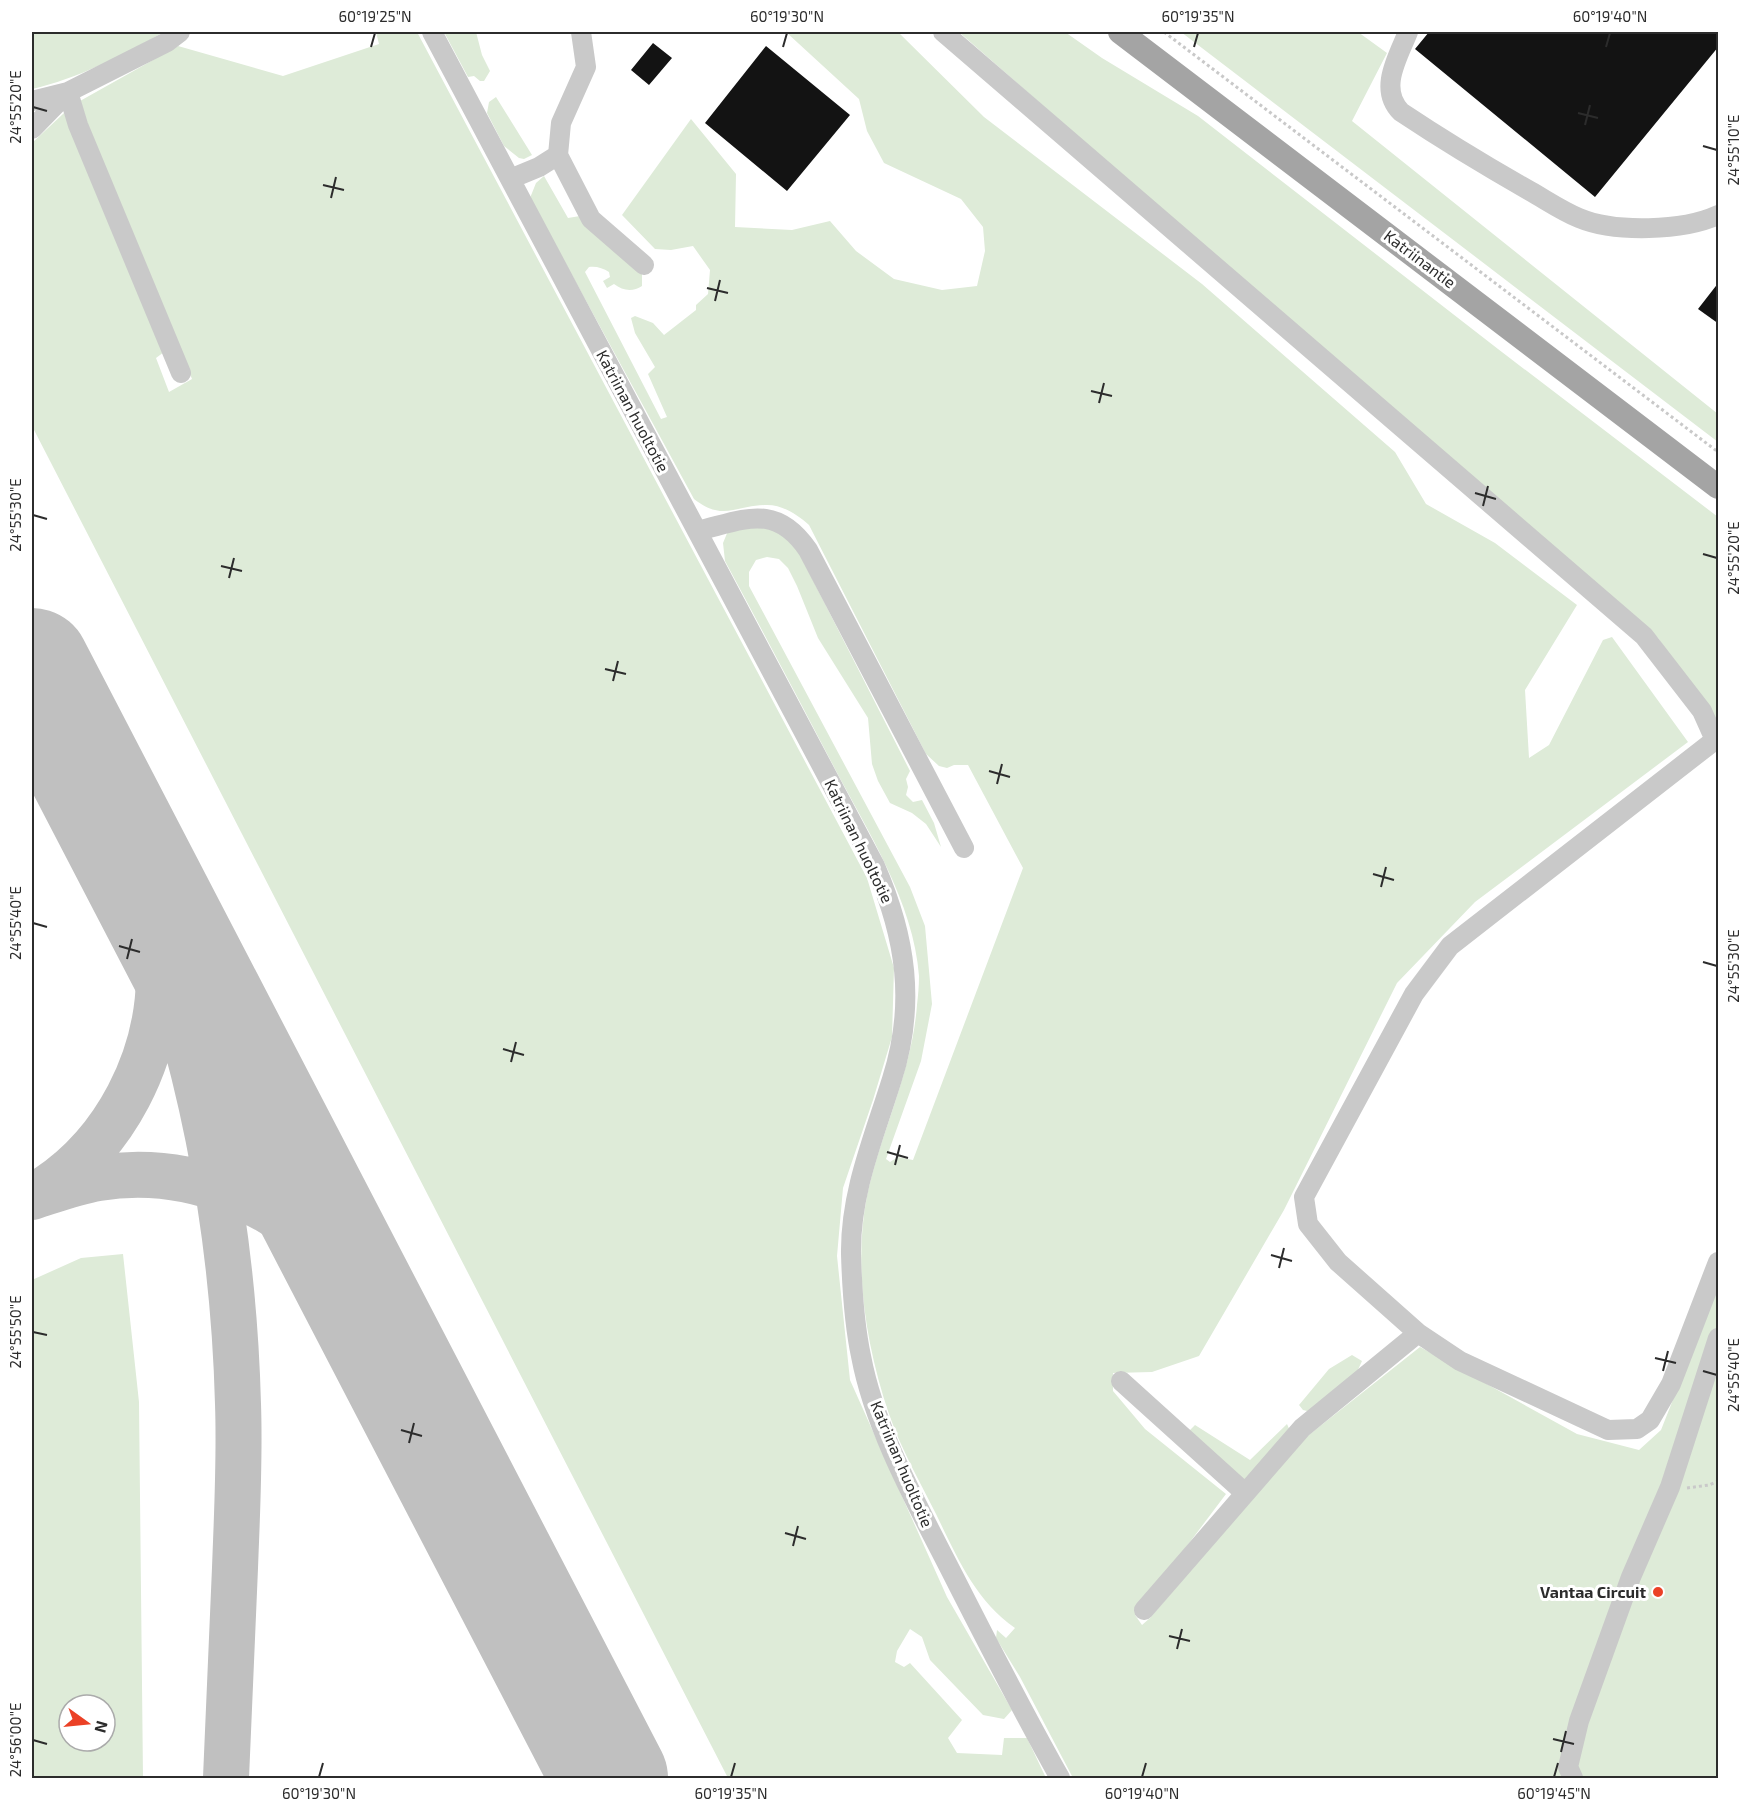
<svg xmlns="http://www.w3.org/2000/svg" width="1750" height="1810" font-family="'Exo 2',sans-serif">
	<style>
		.green { fill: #deebd8; fill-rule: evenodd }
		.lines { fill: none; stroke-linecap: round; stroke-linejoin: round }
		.taxiway { stroke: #c0c0c0; stroke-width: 46 }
		.runway { stroke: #c0c0c0; stroke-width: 116 }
		.building { fill: #131313 }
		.path { stroke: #c9c9c9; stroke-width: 3; stroke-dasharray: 3 3; stroke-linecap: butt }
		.minor { stroke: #c9c9c9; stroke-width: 20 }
		.major { stroke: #a4a4a4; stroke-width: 24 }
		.ticks { fill: none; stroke: #2c2c2c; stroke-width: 2 }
		.poi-dot { fill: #eb4126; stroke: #fff; stroke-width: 2 }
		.labels { text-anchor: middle; stroke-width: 6; stroke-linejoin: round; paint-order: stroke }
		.street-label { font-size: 16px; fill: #2c2c2c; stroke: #fff }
		.poi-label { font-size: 16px; font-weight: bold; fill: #2c2c2c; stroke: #fff; text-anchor: end }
		.neatline { fill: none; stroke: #2c2c2c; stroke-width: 2 }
		.ticks-label { font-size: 15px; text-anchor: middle; fill: #2c2c2c }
	</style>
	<rect width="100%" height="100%" fill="#fff"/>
	<!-- green -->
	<path class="green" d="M 32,32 L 164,32 C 123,55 77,79 32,89 Z
		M 376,32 L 417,32 L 867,878 L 894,968 L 892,1037 L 873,1100 L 843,1188 L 837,1256 L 850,1380 L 947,1597 L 1012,1710 L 1004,1719 L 983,1715 L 930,1660 L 922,1637 L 910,1629 L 897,1651 L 895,1662 L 904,1667 L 910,1663 L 962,1720 L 948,1738 L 957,1753 L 1002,1755 L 1004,1738 L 1027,1738 L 1046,1778 L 728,1778 L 32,426 L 32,143 L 64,113 L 164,352 L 156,358 L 169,392 L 192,379 L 85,121 L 80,101 L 178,46 L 283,76 L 379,44 Z
		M 444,32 L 476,32 L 482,55 L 490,71 L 484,81 L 480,81 L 474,76 L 468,77 Z
		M 786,32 L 898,32 L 984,117 L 1202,284 L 1395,452 L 1426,504 L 1495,543 L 1577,605 L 1525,690 L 1529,758 L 1549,745 L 1603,640 L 1612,637 L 1688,742 L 1475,902 L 1397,983 L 1284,1210 L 1199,1356 L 1152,1372 L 1113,1373 L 1113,1391 L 1145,1429 L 1226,1494 L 1135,1615 L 1142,1625 L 1150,1618 L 1300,1442 L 1420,1347 L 1577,1434 L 1639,1450 L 1661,1430 L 1718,1286 L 1718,1778 L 1073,1778 L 1020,1677 L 996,1638 L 997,1630 L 1006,1638 L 1015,1628 C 975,1600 957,1557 936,1514 C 920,1482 901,1449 889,1414 C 866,1346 853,1267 867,1196 C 881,1131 912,1072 917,1005 C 918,996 919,986 919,976 C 914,903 867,830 834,767 C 798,698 762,630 725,561 L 723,543 L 728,531 L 759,523 L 792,539 L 910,771 L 906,779 L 908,787 L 906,795 L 913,802 L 922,800 L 934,823 L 941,847 L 926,824 L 912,813 L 890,803 L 878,781 L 872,764 L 868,718 L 818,638 L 797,586 L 788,568 L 779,559 L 767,557 L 756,560 L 749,572 L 749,586 L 910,887 L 925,926 L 932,1004 L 921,1061 L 886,1159 L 890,1162 L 898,1157 L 913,1160 L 1023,868 L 968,765 L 954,765 L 947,768 L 939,766 L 926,754 L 809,525 C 798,515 783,505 767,505 C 736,505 723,522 694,499 L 530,198 L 536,183 L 544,176 L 568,218 L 580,216 L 642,274 L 642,286 C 633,292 623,291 614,284 L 607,288 L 603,281 L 610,277 L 609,272 C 603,268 596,266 589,267 L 585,272 L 661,419 L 667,417 L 648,374 L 655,367 L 635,333 L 631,318 L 635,316 L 653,323 L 664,335 L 696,310 L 696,305 L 708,294 L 710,270 L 693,246 L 671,250 L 655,249 L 622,215 L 691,119 L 736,174 L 735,227 L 792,230 L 830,221 L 856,251 L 894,279 L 942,290 L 977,286 L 985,251 L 983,227 L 961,199 L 884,163 L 867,131 L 859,99 Z
		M 959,32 L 1065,32 L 1102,58 L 1198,116 L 1498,349 L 1718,517 L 1718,726 L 1658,638 L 1429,445 Z
		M 1181,32 L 1358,32 L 1387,53 L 1352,121 L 1718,414 L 1718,442 Z
		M 496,97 L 532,155 L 524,159 L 519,158 L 504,146 L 487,113 L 489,102 Z
		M 123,1254 L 139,1402 L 143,1778 L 32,1778 L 32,1280 L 81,1258 ZM 69,1705 L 105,1705 L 105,1741 L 69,1741 Z
		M 1352,1355 L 1362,1361 L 1356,1374 L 1311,1412 L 1303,1410 L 1299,1405 L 1329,1369 Z
		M 1287,1424 L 1291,1433 L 1255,1478 L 1242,1482 L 1188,1432 L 1195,1425 L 1250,1460 Z"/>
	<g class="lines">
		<!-- taxiway -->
		<path class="taxiway" d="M 77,753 C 106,817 134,882 157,948 C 207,1094 234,1250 238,1404 C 240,1459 237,1513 235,1568 C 232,1638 229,1708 226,1778
			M 47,1188 C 116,1142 158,1059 159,977
			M 32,1197 C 54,1190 75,1182 98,1178 C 189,1163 284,1202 342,1274 C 360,1296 372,1323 386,1348"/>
		<!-- runway -->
		<path class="runway" d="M 32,666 L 610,1778"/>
	</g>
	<!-- building -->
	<path class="building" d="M 1429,32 L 1719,32 L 1719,46 L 1595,197 L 1415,49 Z
		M 653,43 L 672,58 L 649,85 L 631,70 Z
		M 766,46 L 850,115 L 787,191 L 705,123 Z
		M 1719,282 L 1719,324 L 1698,309 Z"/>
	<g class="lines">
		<!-- path -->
		<path class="path" d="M 1164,32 L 1718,452
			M 1687,1488 L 1709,1485 L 1718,1481"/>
		<!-- minor -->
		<path class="minor" d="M 432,32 L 875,866 C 906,937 916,1004 892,1079 C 874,1137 850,1193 851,1254 C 852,1288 854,1323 861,1356 C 875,1431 919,1508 953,1575 C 988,1644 1023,1712 1060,1778
			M 581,32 L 586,67 L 561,123 L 558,155 L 591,219 L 644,265
			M 943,32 L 1644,636 L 1702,711 L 1715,740 L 1450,946 L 1414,994 L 1304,1197 L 1308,1224 L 1338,1262 L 1418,1333 L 1302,1428 L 1144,1610
			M 1408,32 C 1398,57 1378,89 1401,112 C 1443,140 1486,166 1530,191 C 1546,200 1562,211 1579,218 C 1615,233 1683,231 1718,215
			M 32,101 L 68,92 L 78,125 L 181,373
			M 32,129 L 68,92 L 167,42 L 180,32
			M 510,179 L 539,167 L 558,155
			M 697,531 C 744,520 775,502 808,550 L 964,848
			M 1418,1333 L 1460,1361 L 1608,1430 L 1637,1429 L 1650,1420 L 1671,1384 L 1718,1262
			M 1121,1381 L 1245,1493
			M 1573,1778 L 1568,1767 L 1579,1721 L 1631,1577 L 1670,1487 L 1718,1338"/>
		<!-- major -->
		<path class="major" d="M 1120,32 L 1718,487"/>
	</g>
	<!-- ticks -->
	<path class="ticks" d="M 371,47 L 375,33M 783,47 L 787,33M 1194,47 L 1198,33M 1606,47 L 1610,33M 33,107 L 47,111M 1578,113 L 1598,118M 1585,125 L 1590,105M 1703,146 L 1717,150M 323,185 L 344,190M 331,198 L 336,177M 707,288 L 728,293M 715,301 L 720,280M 1091,391 L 1112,396M 1099,403 L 1104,383M 1475,493 L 1496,499M 1483,506 L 1488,486M 33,515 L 47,519M 1703,554 L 1717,558M 221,566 L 242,571M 229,578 L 234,558M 605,669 L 626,674M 613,681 L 618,661M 989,771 L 1010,777M 997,784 L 1002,764M 1373,874 L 1394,880M 1381,887 L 1386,867M 33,923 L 47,927M 119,946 L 140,952M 127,959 L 132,939M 1703,962 L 1717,966M 503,1049 L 524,1055M 511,1062 L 516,1042M 887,1152 L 908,1158M 895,1165 L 900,1145M 1271,1255 L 1292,1261M 1279,1268 L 1284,1248M 33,1332 L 47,1335M 1655,1358 L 1676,1363M 1663,1371 L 1668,1351M 1703,1371 L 1717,1375M 401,1430 L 422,1436M 409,1443 L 414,1423M 785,1533 L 806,1539M 793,1546 L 798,1526M 1169,1636 L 1190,1641M 1177,1649 L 1182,1629M 1553,1739 L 1574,1744M 33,1740 L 47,1744M 1561,1752 L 1566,1731M 319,1777 L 323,1763M 731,1777 L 735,1763M 1142,1777 L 1146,1763M 1554,1777 L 1558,1763"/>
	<!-- markers -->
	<circle class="poi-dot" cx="1658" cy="1592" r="6"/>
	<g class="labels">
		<!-- street labels -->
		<g class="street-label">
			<text transform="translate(1420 259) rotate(37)" y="6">Katriinantie</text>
			<text transform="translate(633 411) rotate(62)" y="6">Katriinan huoltotie</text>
			<text transform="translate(859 841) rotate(64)" y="6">Katriinan huoltotie</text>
			<text transform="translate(902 1464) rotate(67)" y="6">Katriinan huoltotie</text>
		</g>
		<!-- poi labels -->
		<g class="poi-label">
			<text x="1646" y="1598">Vantaa Circuit</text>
		</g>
	</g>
	<!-- border -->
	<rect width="1750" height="1810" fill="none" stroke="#ffffff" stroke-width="66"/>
	<!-- north arrow -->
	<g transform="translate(87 1723) rotate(105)"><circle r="28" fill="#ffffff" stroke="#ababab" stroke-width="1.5"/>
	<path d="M0-4.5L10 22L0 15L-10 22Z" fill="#eb4126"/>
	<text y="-9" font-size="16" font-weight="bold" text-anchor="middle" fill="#2c2c2c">N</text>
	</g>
	<rect x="33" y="33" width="1684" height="1744" class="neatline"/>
	<g class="ticks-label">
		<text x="375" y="22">60°19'25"N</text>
		<text x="787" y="22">60°19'30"N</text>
		<text x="1198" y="22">60°19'35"N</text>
		<text x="1610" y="22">60°19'40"N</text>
		<text transform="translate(16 107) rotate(-90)" y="5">24°55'20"E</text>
		<text transform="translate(1734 150) rotate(-90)" y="5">24°55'10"E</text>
		<text transform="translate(16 515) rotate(-90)" y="5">24°55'30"E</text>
		<text transform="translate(1734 558) rotate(-90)" y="5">24°55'20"E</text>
		<text transform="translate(16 923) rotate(-90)" y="5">24°55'40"E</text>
		<text transform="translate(1734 966) rotate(-90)" y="5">24°55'30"E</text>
		<text transform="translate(16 1332) rotate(-90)" y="5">24°55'50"E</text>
		<text transform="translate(1734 1375) rotate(-90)" y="5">24°55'40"E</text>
		<text transform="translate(16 1740) rotate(-90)" y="5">24°56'00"E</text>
		<text x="319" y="1799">60°19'30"N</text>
		<text x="731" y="1799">60°19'35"N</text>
		<text x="1142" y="1799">60°19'40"N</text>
		<text x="1554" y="1799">60°19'45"N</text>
	</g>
</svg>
